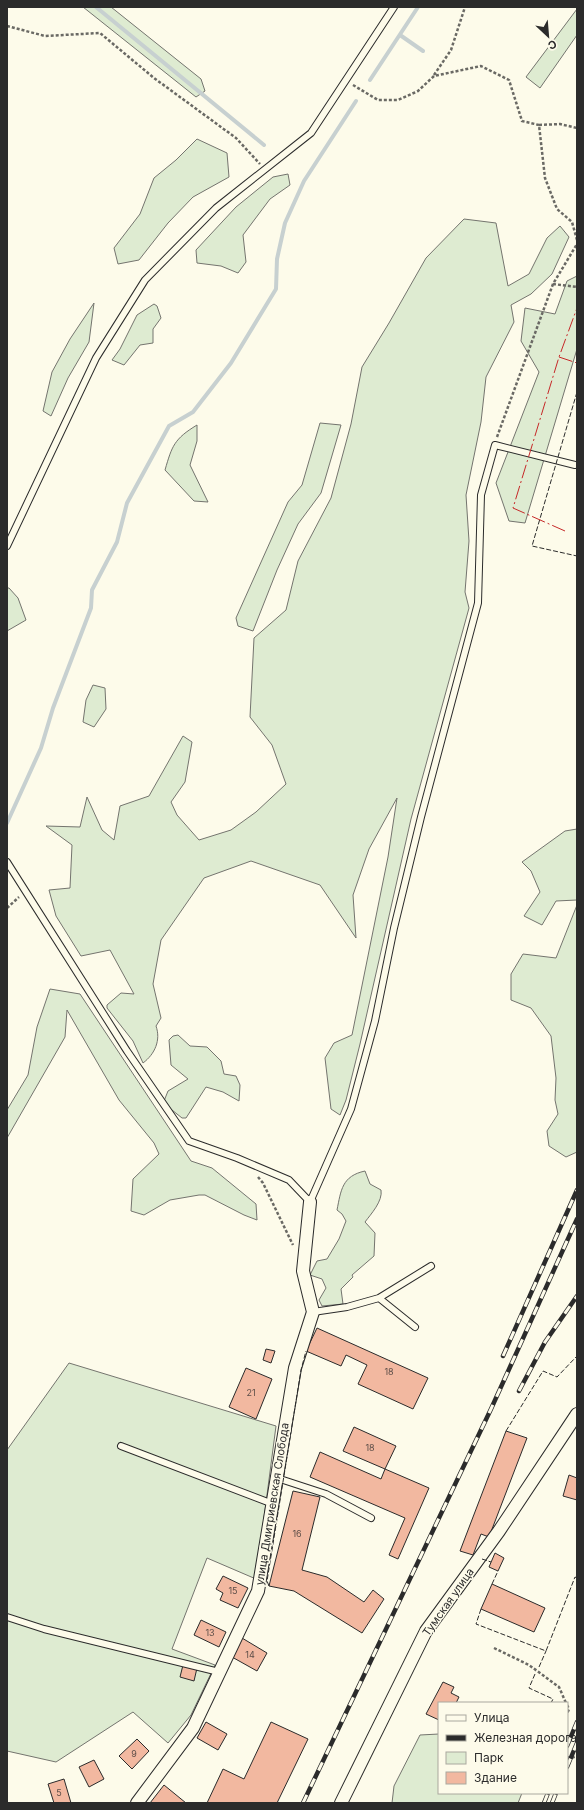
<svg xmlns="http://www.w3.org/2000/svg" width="584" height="1810" font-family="Inter,sans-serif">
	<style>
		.green { fill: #deebd1; stroke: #74746e }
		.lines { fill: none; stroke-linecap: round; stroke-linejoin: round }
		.stream { stroke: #c7d0d0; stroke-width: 4 }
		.building { fill: #f2b8a0; stroke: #2b2b2b }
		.lane-casing { stroke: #2b2b2b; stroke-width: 8 }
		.street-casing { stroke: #2b2b2b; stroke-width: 14 }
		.path { stroke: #6a6964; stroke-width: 2.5; stroke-dasharray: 3 2; stroke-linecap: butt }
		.lane { stroke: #fdfbea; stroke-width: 6 }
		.street { stroke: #fdfbea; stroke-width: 12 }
		.rail-casing { stroke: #2b2b2b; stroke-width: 4.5 }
		.rail { stroke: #fdfbea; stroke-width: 3; stroke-dasharray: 9; stroke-linecap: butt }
		.fence { stroke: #2b2b2b; stroke-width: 1; stroke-dasharray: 5 2; stroke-linecap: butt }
		.power { stroke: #c62828; stroke-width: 1; stroke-dasharray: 14 3 2 3; stroke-linecap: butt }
		.labels { text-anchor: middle; stroke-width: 3; stroke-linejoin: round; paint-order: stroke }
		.number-label { font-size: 9px; fill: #5d4e48 }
		.street-label { font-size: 11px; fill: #2b2b2b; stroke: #fdfbea }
	</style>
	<rect width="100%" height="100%" fill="#fdfbea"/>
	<!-- green -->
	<path class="green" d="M 83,7 L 111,7 L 201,79 L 205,91 L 196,97 Z
		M 577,9 L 577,35 L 540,88 L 526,77 Z
		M 197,139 L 227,153 L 229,177 L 193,197 L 168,223 L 139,260 L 118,264 L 114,248 L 140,214 L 154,178 L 176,160 Z
		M 288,174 L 290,185 L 270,199 L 243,235 L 246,262 L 238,273 L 221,266 L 197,263 L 196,250 L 236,207 L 273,177 Z
		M 464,219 L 496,223 L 508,286 L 529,274 L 547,238 L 560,226 L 569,237 L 552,274 L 531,294 L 511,305 L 514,322 L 486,377 L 481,422 L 466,495 L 469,541 L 465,592 L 469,608 L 411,819 L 360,1044 L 346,1100 L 340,1115 L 331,1109 L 325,1058 L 334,1043 L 352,1035 L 388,857 L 397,798 L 369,849 L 353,895 L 356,938 L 320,885 L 251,861 L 204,878 L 161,940 L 153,984 L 161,1018 L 156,1026 C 161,1040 155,1054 143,1063 L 133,1041 L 107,1008 L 107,1005 L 121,993 L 134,994 L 110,950 L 81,956 L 56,916 L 49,890 L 70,888 L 72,845 L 46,826 L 80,827 L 87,797 L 102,830 L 114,840 L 120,806 L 149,796 L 183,736 L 192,742 L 185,782 L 171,802 L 177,815 L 199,840 L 231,830 L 256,812 L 286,784 L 272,745 L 250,717 L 254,638 L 286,610 L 298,561 L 331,498 L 351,424 L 362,367 L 389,323 L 426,258 Z
		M 577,276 L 577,349 L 525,523 L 509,521 L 496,483 L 539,372 L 521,341 L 525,308 L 555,314 L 567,281 Z
		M 94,303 L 89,342 L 68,378 L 51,416 L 43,411 L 52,372 L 70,339 Z
		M 154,304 L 157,306 L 161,318 L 153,329 L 153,343 L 140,345 L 124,365 L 112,360 L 120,349 L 137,315 Z
		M 320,423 L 341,425 L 321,493 L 298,524 L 277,570 L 253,631 L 238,626 L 236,618 L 288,502 L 302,485 Z
		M 197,425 L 197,441 L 190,465 L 208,502 L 194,501 L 165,470 C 172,446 174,439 197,425 Z
		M 7,588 L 9,588 L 18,598 L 26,620 L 7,631 Z
		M 93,685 L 105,688 L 106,709 L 94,727 L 83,722 L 86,700 Z
		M 577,829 L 577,900 L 556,901 L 542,925 L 524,916 L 540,892 L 531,871 L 522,862 L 565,831 Z
		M 577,905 L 577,1152 L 566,1157 L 549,1146 L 547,1131 L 558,1114 L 555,1100 L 556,1078 L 551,1036 L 531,1008 L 511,1000 L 511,974 L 523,954 L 556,958 Z
		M 50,989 L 80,994 L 191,1161 L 212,1168 L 256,1204 L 257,1220 L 244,1215 L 205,1195 L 199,1195 L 170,1200 L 144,1215 L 131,1211 L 133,1179 L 159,1154 L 154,1143 L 119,1100 L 67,1010 L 65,1037 L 7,1138 L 7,1110 L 28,1075 L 37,1027 Z
		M 178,1035 L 190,1046 L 207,1047 L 221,1061 L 224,1074 L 236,1076 L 240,1085 L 239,1101 L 223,1092 L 206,1087 L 186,1118 L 182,1118 L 167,1106 L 164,1101 L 168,1091 L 188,1079 L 171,1065 L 169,1040 L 173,1036 Z
		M 365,1171 L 370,1184 L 381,1190 C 383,1201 371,1214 365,1222 L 375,1233 L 374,1256 L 352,1275 L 353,1277 L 341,1289 L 343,1304 L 322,1306 L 319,1300 L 326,1288 L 322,1279 L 310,1275 L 317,1261 L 327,1259 L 339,1239 L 346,1221 L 342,1214 L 337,1210 C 341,1190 342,1176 365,1171 Z
		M 69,1363 L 276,1426 L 256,1579 L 207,1558 L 172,1649 L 215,1665 L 191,1715 L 168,1743 L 133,1712 L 56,1762 L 7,1751 L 7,1450 Z
		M 439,1734 L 439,1793 L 522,1793 L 518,1803 L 392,1803 L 394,1786 L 420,1735 Z"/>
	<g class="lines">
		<!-- stream -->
		<path class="stream" d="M 96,7 L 264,145
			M 400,35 L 423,51
			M 370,80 L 418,7
			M 7,823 L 41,748 L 53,708 L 91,608 L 92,590 L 117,542 L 127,503 L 169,426 L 193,412 L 231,363 L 276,289 L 277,259 L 285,223 L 304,181 L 356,101"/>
	</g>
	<!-- building -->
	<path class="building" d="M 317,1328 L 428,1378 L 413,1409 L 358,1384 L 367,1365 L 346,1355 L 341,1366 L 306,1351 Z
		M 266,1349 L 275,1351 L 271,1363 L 263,1360 Z
		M 246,1368 L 272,1379 L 256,1419 L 229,1407 Z
		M 354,1427 L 396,1446 L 385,1469 L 343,1451 Z
		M 506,1431 L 527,1438 L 489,1537 L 481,1534 L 473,1555 L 460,1551 Z
		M 320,1452 L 381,1479 L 385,1469 L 429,1488 L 398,1559 L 389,1555 L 405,1518 L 310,1477 Z
		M 569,1475 L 577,1478 L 577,1500 L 563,1496 Z
		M 293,1491 L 320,1497 L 302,1570 L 327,1577 L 364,1602 L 373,1590 L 384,1599 L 362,1633 L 294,1591 L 269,1586 Z
		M 495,1553 L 504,1558 L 498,1571 L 489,1567 Z
		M 223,1576 L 248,1588 L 238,1608 L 220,1600 L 223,1593 L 216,1589 Z
		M 492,1584 L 545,1608 L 534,1632 L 481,1609 Z
		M 201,1620 L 226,1632 L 219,1647 L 194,1635 Z
		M 242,1638 L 267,1653 L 257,1671 L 232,1657 Z
		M 183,1665 L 197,1668 L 194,1681 L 180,1677 Z
		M 443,1682 L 454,1687 L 451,1693 L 459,1697 L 456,1703 L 439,1703 L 439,1720 L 426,1714 Z
		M 206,1722 L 227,1734 L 218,1750 L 197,1738 Z
		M 271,1722 L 308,1739 L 277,1803 L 207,1803 L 223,1769 L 244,1779 Z
		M 137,1739 L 149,1751 L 132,1769 L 119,1756 Z
		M 94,1760 L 104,1779 L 89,1787 L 79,1767 Z
		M 64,1779 L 71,1803 L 54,1803 L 48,1784 Z
		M 164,1785 L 186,1803 L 150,1803 Z"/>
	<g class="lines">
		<!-- lane casing -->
		<g class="lane-casing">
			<path id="lane" d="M 7,546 L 96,358 L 145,280 L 216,208 L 311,133 L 394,7
				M 7,862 L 127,1051 L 189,1141 L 237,1158 L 289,1180 L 310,1202 L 351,1109 L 375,1021 L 394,928 L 421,817 L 478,603 L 481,495 L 495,445 L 575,465
				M 379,1298 L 431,1266
				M 313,1312 L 347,1307 L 379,1298 L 415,1327
				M 121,1446 L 273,1504
				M 277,1478 L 326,1494 L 371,1518
				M 7,1617 L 44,1629 L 219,1672"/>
		</g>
		<!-- street casing -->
		<g class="street-casing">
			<path id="street" d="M 137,1803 L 193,1728 L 258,1591 L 295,1368 L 313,1312 L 303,1271 L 310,1202
				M 341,1803 L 426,1631 L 499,1531 L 577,1414"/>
		</g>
		<!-- path -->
		<path class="path" d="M 7,26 L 45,36 L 100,33 L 154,78 L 236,138 L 260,164
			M 434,75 L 451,50 L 465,7
			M 353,85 L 378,100 L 398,100 L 418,91 L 434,76 L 481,66 L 509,80 L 522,121 L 539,125 L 545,178 L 557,209 L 572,222 L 577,240
			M 539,125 L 560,124 L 577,128
			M 553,284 L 577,287
			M 497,437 L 553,284 L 577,244
			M 7,908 L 19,897
			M 258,1177 L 263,1183 L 293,1245
			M 494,1648 L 529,1665 L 559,1687 L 566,1703
			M 567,1705 L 569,1709 L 567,1714
			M 567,1757 L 571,1758 L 577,1756"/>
		<!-- lane -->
		<use href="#lane" class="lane"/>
		<!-- street -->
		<use href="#street" class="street"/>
		<!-- rail casing -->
		<g class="rail-casing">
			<path id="rail" d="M 503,1356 L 577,1190
				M 519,1391 L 545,1342 L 577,1296
				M 567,1746 L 577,1722
				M 567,1767 L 577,1743
				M 303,1803 L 491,1409 L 577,1219
				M 544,1803 L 548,1793
				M 552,1803 L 556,1793"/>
		</g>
		<!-- rail -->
		<use href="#rail" class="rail"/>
		<!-- fence -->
		<path class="fence" d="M 577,392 L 532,546 L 577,556
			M 506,1431 L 543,1371 L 557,1377 L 577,1356
			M 482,1559 L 491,1562
			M 492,1584 L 498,1571
			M 269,1586 L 267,1581 L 301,1370 L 306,1351
			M 481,1609 L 476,1624 L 546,1651 L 575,1577 L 577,1578
			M 539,1667 L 546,1651
			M 535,1674 L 529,1688 L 553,1699 L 551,1703"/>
		<!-- power -->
		<path class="power" d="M 559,357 L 577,363
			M 565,531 L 513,508 L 559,357 L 577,308"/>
	</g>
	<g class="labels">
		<!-- number labels -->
		<g class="number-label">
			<text x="389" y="1375">18</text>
			<text x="251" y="1396">21</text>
			<text x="370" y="1451">18</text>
			<text x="297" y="1537">16</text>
			<text x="233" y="1594">15</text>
			<text x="210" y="1636">13</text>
			<text x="250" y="1658">14</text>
			<text x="134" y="1757">9</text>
			<text x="59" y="1796">5</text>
		</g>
		<!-- street labels -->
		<g class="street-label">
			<text transform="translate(272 1504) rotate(-81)" y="4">улица Дмитриевская Слобода</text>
			<text transform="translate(448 1602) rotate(-55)" y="4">Тумская улица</text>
		</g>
	</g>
	<!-- border -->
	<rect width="584" height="1810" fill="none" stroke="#2b2b2b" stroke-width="16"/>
	<!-- legend -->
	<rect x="438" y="1702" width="130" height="92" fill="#fdfbea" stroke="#a9a89e"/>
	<rect x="446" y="1715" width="20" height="6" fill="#fdfbea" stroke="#a9a89e"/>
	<text x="474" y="1722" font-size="12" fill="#2b2b2b">Улица</text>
	<rect x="446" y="1735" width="20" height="6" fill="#2b2b2b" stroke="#a9a89e"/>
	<text x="474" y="1742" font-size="12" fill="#2b2b2b">Железная дорога</text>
	<rect x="446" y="1752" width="20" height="12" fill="#deebd1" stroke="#a9a89e"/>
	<text x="474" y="1762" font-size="12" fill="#2b2b2b">Парк</text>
	<rect x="446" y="1772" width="20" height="12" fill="#f2b8a0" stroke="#a9a89e"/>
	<text x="474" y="1782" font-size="12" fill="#2b2b2b">Здание</text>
	<!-- north arrow -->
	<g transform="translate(548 36) rotate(154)" stroke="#fdfbea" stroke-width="3" paint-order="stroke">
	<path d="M0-3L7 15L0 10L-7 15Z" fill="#2b2b2b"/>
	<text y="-6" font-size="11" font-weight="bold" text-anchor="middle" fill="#2b2b2b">С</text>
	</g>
</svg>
